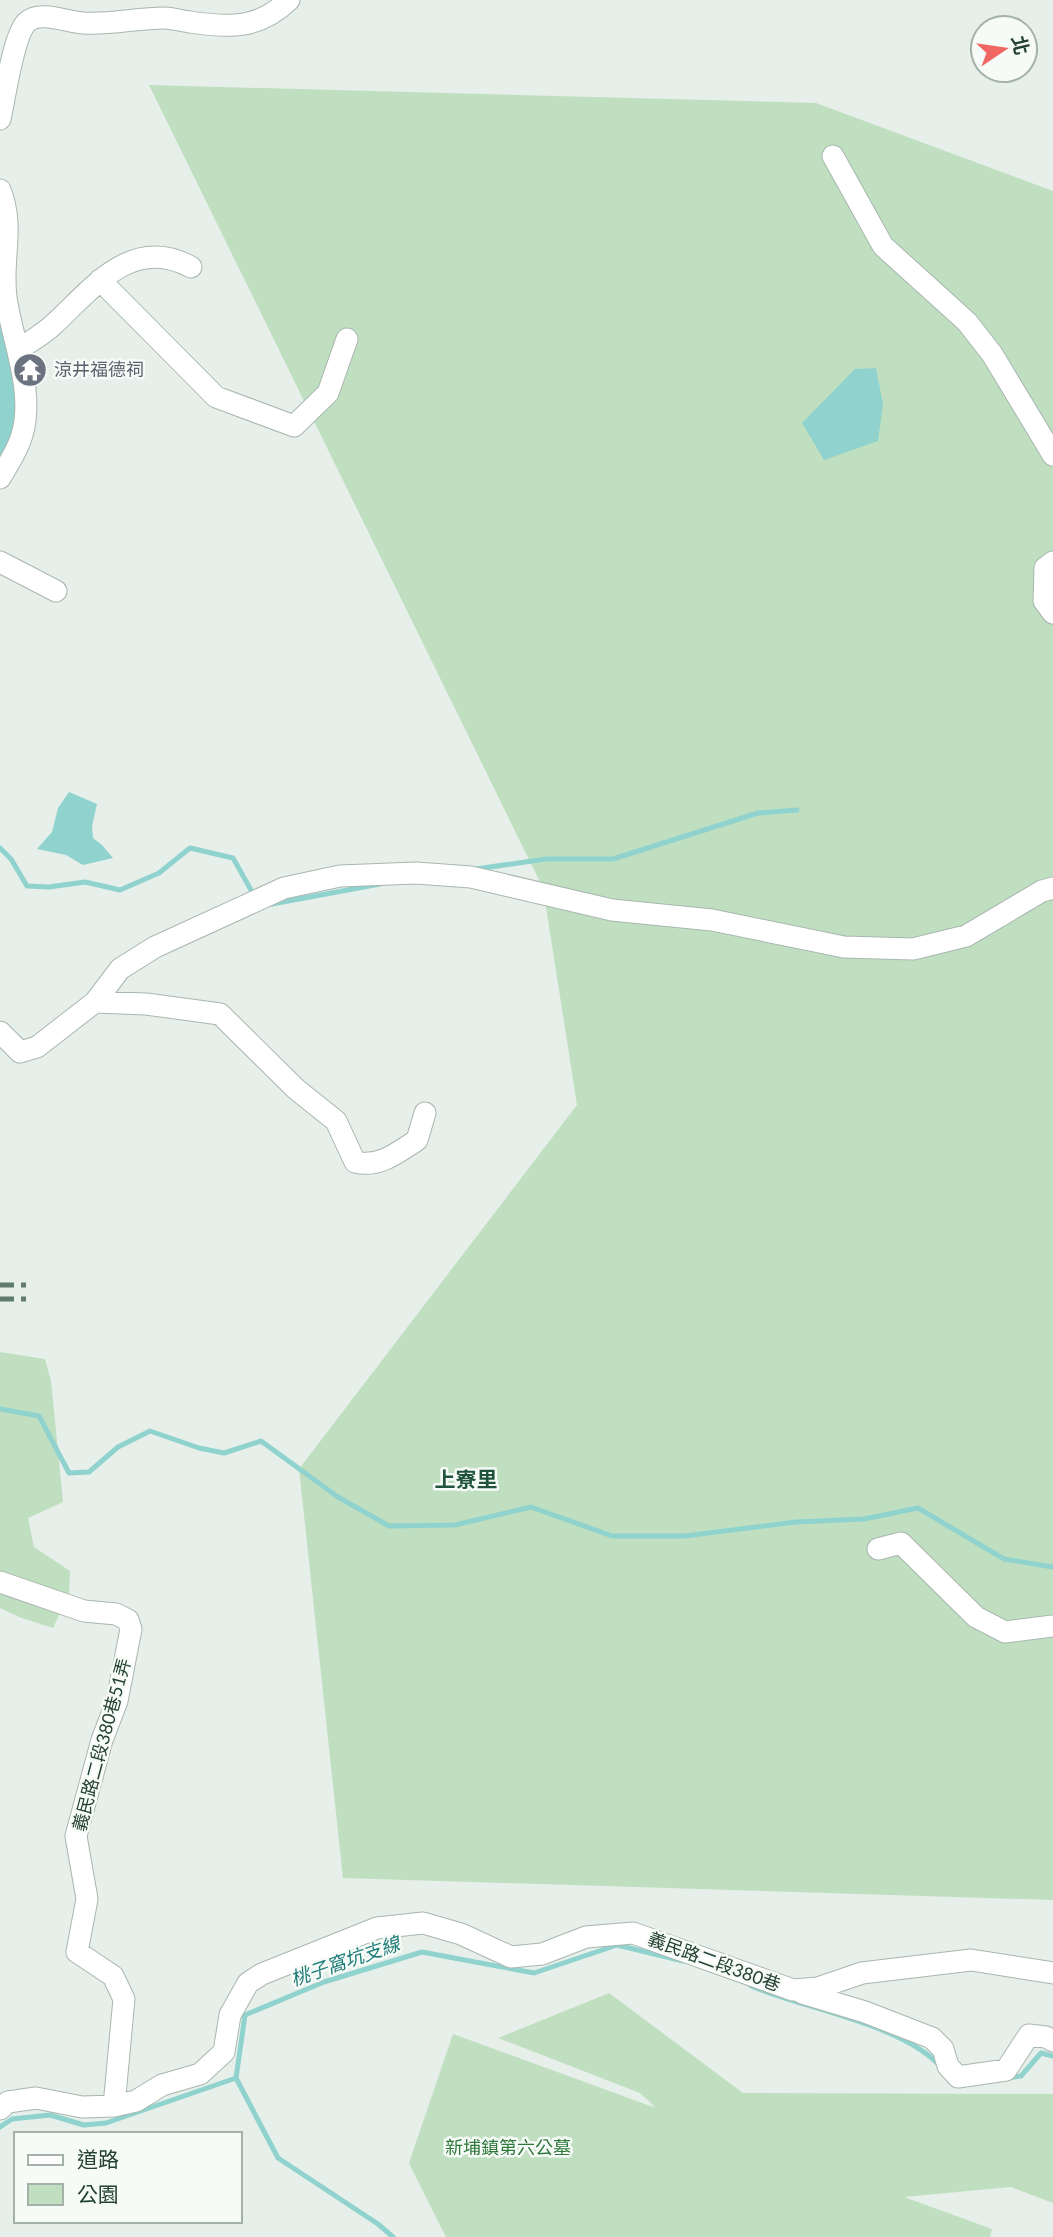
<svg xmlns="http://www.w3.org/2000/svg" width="1053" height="2237" font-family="Lato,'Noto Sans TC',sans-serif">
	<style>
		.green { fill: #c0dfc1 }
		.water { fill: #90d2ce }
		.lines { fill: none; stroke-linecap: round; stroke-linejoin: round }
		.stream { stroke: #90d2ce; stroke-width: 5 }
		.minor-casing { stroke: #a8b7af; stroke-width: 23 }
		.minor { stroke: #fff; stroke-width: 21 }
		.rail { stroke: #607c6e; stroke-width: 5; stroke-dasharray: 14 7; stroke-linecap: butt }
		.labels { text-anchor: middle; stroke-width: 5; stroke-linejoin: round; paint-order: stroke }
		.worship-label { font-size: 18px; fill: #5b616d; stroke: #f7fbf8; text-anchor: start }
		.street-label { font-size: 18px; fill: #254133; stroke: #f7fbf8 }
		.park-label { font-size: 18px; fill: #2f783c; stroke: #f7fbf8 }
		.water-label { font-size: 19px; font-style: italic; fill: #1f7d79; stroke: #f7fbf8 }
		.quarter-label { font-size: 21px; font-weight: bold; fill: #20533c; stroke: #f7fbf8 }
	</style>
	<rect width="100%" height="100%" fill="#e6efe9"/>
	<!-- green -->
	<path class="green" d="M 149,85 L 816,103 L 1053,191 L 1053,1900 L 343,1878 L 299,1469 L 577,1105 L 543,888 Z
		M 0,1352 L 45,1359 L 51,1381 L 63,1502 L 28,1518 L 34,1547 L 70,1571 L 69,1594 L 53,1628 L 19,1617 L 0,1608 Z
		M 609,1993 L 743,2093 L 1053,2094 L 1053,2203 L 1011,2187 L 904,2197 L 992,2229 L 990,2237 L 446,2237 L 409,2163 L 453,2034 L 656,2108 L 640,2093 L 498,2038 Z"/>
	<!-- water -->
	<path class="water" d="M 0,296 L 14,377 L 18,426 L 0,463 Z
		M 876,368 L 883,404 L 878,441 L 824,460 L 802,423 L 855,369 Z
		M 69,792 L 97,804 L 92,826 L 93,838 L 102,845 L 113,858 L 83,865 L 66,855 L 37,849 L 52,832 L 58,808 Z"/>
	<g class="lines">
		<!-- stream -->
		<path class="stream" d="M 0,848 L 11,859 L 27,886 L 49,887 L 85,882 L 120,890 L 159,873 L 190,848 L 233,858 L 251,890 L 255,893
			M 476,869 L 546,859 L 613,859 L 758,813 L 797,810
			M 269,902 L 272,904 L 380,884
			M 0,1409 L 39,1416 L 69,1473 L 89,1472 L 118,1447 L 150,1431 L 199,1448 L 224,1453 L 261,1441 L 338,1497 L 389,1526 L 455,1525 L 531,1507 L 612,1536 L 685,1536 L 796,1522 L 864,1519 L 918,1508 L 1004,1559 L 1053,1567
			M 751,1986 C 805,2009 902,2024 940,2066
			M 236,2078 L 278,2158 L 378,2224 L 393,2237
			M 1008,2078 L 1021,2076 L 1041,2053 L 1053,2056
			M 0,2127 L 12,2119 L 50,2115 L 84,2125 L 106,2123 L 236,2078 L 245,2015 L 324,1982 L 422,1952 L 534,1973 L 617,1945 L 683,1961"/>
		<!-- minor casing -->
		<g class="minor-casing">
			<path id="minor" d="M 0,119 C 5,98 13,35 27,22 C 40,10 67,22 83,23 C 110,25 137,18 164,18 C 172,18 181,21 190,22 C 230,28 259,29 289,0
				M 833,156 L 883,246 L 967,322 L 992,354 L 1053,455
				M 0,190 C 15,227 1,259 6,297 C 12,340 35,391 22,435 C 18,450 8,464 0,478
				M 100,280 L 216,397 L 294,426 L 328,393 L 347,339
				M 19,349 C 31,341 44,334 54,324 C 94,287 132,235 191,267
				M 0,562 L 56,591
				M 1053,562 L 1045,568 L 1044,601 L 1053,613
				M 95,1002 L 120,969 L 155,947 L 284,888 L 340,876 L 416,873 L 471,877 L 612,910 L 712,920 L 844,947 L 913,949 L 966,936 L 1042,891 L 1053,888
				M 0,1032 L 20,1052 L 37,1047 L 95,1002 L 146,1004 L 220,1014 L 296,1089 L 336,1121 L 355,1162 C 379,1168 397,1153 417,1140 L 425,1113
				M 878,1549 L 901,1543 L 976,1617 L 1005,1632 L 1053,1626
				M 0,1582 L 84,1611 L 116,1614 L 128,1620 L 131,1629 L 117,1701 L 102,1740 L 76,1836 L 87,1899 L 77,1952 L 113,1976 L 124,1999 L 114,2106
				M 802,1993 L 865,2012 L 932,2038 L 943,2049 L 948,2066 L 958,2077 L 1006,2070 L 1029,2035 L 1046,2037 L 1053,2041
				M 0,2109 L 8,2102 L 36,2098 L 82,2107 L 114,2106 L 136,2101 L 162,2085 L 200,2074 L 224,2052 L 230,2015 L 248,1983 L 262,1974 L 377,1928 L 423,1923 L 461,1934 L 511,1957 L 542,1954 L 586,1937 L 633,1933 L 793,1990 L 818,1988 L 862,1973 L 971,1960 L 1053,1973"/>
		</g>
		<!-- minor -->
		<use href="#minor" class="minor"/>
		<!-- rail -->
		<path class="rail" d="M 0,1285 L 26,1285
			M 0,1299 L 26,1299"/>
	</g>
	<!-- icons -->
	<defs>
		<g id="temple-disc" transform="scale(1.75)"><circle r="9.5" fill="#6b7280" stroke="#f7fbf8"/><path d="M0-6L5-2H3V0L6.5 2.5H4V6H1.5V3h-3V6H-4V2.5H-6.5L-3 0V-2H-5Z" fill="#fff"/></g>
	</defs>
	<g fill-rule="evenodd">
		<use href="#temple-disc" x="30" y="370"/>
	</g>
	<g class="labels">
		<!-- worship labels -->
		<g class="worship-label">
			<text x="54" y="376">涼井福德祠</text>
		</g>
		<!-- street labels -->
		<g class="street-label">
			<text transform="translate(102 1745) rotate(-75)" y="6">義民路二段380巷51弄</text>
			<text transform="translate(714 1962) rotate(20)" y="6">義民路二段380巷</text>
		</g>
		<!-- park labels -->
		<g class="park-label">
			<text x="508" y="2154">新埔鎮第六公墓</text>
		</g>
		<!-- water labels -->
		<g class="water-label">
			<text transform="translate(345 1961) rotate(-19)" y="7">桃子窩坑支線</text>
		</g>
		<!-- quarter labels -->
		<g class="quarter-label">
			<text x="466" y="1487">上寮里</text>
		</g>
	</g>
	<!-- legend -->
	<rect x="14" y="2132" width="228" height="91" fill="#f7fbf8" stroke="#a3b1a9" stroke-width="2"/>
	<rect x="28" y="2155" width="35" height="10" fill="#ffffff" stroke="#a3b1a9" stroke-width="2"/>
	<text x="77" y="2167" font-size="21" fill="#254133">道路</text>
	<rect x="28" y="2184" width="35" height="21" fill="#c0dfc1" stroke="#a3b1a9" stroke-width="2"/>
	<text x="77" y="2202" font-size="21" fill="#254133">公園</text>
	<!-- north arrow -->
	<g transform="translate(1004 49) rotate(77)"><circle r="33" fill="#f7fbf8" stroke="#a3b1a9" stroke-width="2"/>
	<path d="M0-5L12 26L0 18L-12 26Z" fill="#f06763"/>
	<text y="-10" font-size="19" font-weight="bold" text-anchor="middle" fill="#254133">北</text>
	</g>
</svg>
